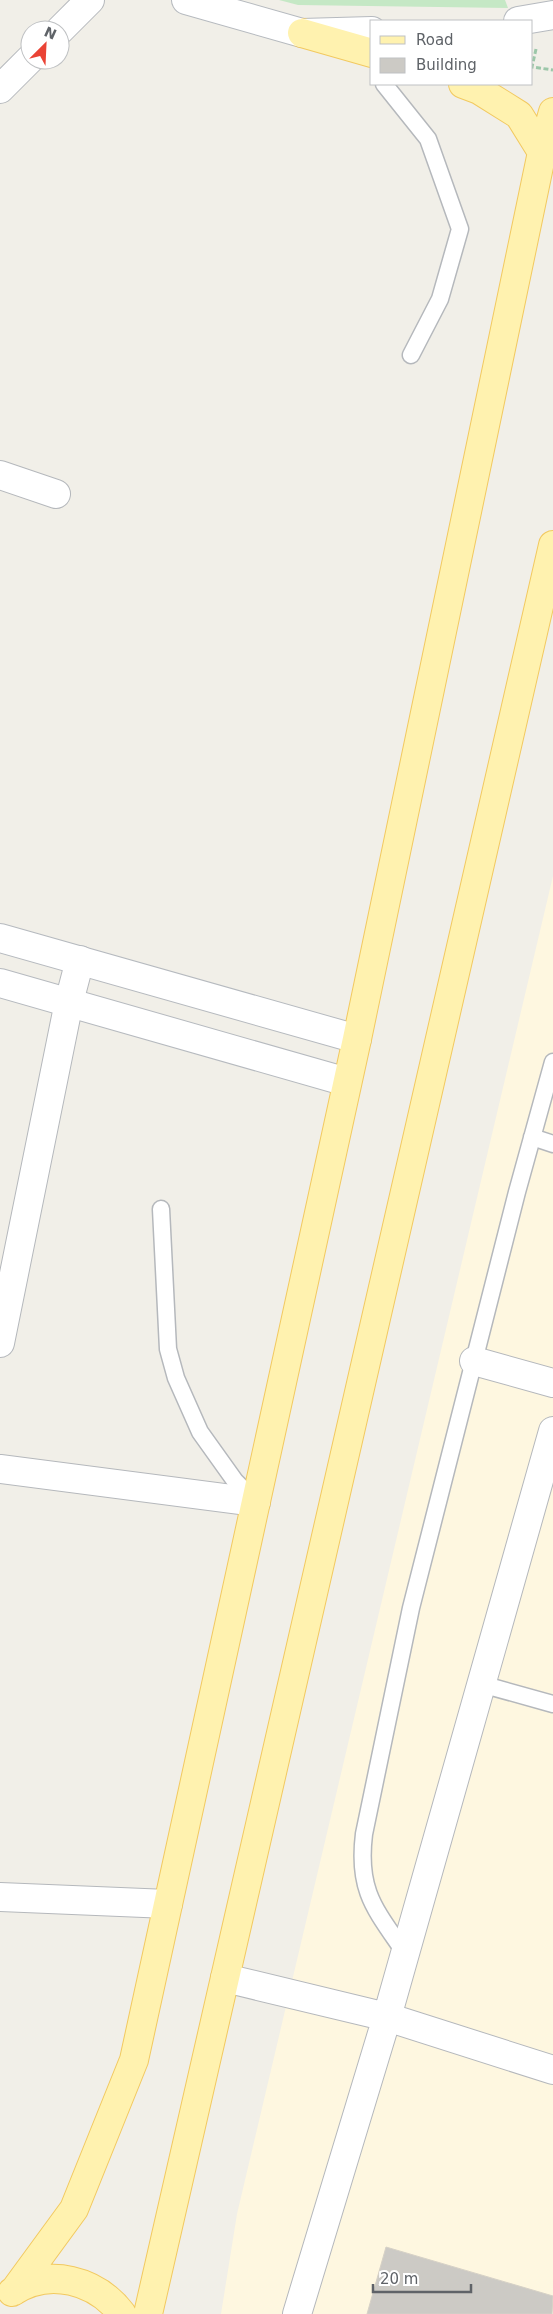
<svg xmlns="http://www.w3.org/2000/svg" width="553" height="2314" font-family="'DejaVu Sans',sans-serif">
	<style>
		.commercial { fill: #fef7e0 }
		.green { fill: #c5e8c5 }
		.building { fill: #cccac5; stroke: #d6d1c6 }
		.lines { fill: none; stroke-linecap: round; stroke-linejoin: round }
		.lane-casing { stroke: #b5b8bc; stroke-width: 19 }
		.street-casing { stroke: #b5b8bc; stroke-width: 30 }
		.secondary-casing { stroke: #b6babf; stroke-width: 30 }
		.primary-casing { stroke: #f2c960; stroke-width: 30 }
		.path { stroke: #9cc7a9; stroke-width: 3; stroke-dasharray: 5 2.5; stroke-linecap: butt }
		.lane { stroke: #fff; stroke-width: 16 }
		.street { stroke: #fff; stroke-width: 28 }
		.secondary { stroke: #fff; stroke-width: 28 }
		.primary { stroke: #fff2af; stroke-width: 28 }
	</style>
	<rect width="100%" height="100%" fill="#f1efe8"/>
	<!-- commercial -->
	<path class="commercial" d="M 553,876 L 553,2314 L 221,2314 L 237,2214 Z"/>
	<!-- green -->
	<path class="green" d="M 279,0 L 505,0 L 508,8 L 298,5 Z"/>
	<!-- building -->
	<path class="building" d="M 386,2247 L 553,2296 L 552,2314 L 367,2314 Z"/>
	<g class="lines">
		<!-- lane casing -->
		<g class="lane-casing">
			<path id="lane" d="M 384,84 L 428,139 L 460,229 L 440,299 L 411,355
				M 532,1137 L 553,1144
				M 161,1209 L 168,1349 L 176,1378 L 200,1432 L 235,1481 L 255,1501
				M 481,1684 L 553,1704
				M 405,1953 C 375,1909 357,1891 364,1834 L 411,1608 L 517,1192 L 553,1062"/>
		</g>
		<!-- street casing -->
		<g class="street-casing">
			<path id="street" d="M 60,30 L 90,0
				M 0,89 L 30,59
				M 0,475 L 56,494
				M 0,1343 L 69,1002 L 80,960
				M 474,1361 L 553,1383
				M 0,1469 L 256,1502
				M 0,1897 L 168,1904
				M 225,1978 L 387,2017 L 553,2070
				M 297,2314 L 387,2017 L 553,1431"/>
		</g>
		<!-- secondary casing -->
		<g class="secondary-casing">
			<path id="secondary" d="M 186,0 L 302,33 L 372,31
				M 518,21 L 553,15
				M 0,938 L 357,1039
				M 0,983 L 347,1082"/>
		</g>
		<!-- primary casing -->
		<g class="primary-casing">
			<path id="primary" d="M 302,33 L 372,53
				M 463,84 L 479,90 L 519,115 L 542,152
				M 14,2291 L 74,2209 L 134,2060 L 357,1039 L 542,152 L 553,112
				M 12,2292 C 49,2267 96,2280 122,2314
				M 148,2314 L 553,545"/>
		</g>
		<!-- path -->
		<path class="path" d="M 536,49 L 532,67 L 553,70"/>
		<!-- lane -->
		<use href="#lane" class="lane"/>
		<!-- street -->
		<use href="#street" class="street"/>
		<!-- secondary -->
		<use href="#secondary" class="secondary"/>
		<!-- primary -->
		<use href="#primary" class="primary"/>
	</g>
	<!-- legend -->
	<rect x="370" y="20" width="162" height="65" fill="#ffffff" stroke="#bfc1c3"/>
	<rect x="380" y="36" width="25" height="8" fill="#fff2af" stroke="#bfc1c3"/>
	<text x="416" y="45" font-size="15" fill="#5f6368">Road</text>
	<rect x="380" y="58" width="25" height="15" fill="#cccac5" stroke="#bfc1c3"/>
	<text x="416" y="70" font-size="15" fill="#5f6368">Building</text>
	<!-- north arrow -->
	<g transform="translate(45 45) rotate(24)"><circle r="24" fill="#ffffff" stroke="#bfc1c3"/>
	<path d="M0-4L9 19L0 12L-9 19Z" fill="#ea4335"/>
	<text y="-8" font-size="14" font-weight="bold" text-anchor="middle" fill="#5f6368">N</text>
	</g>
	<!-- scale -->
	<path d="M373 2284v8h98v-8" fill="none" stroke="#5f6368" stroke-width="2.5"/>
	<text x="380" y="2284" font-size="15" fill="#5f6368" stroke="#ffffff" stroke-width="4" paint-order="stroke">20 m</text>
</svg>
